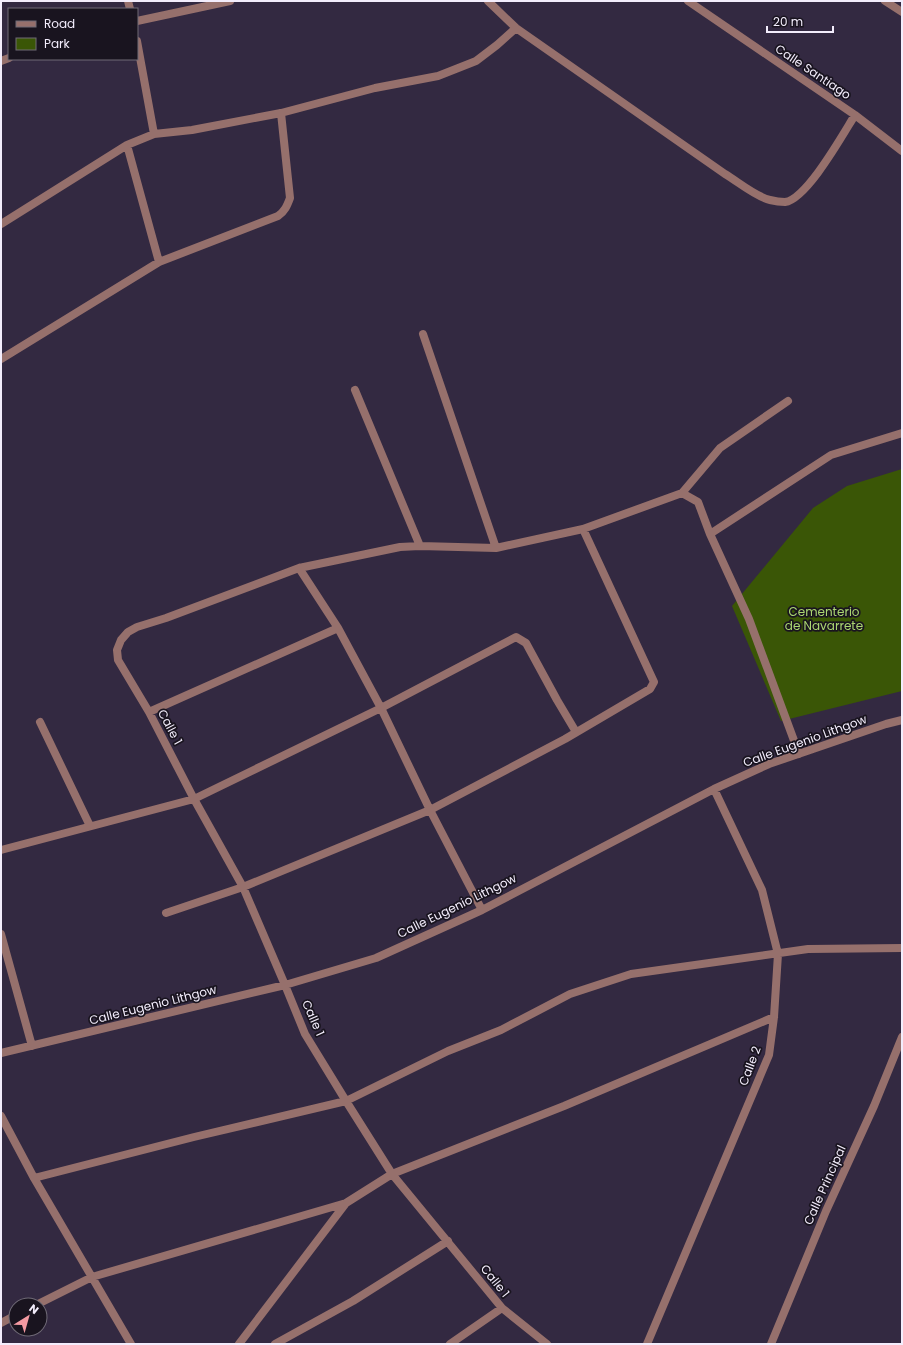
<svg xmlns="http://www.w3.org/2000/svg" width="903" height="1345" font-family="Poppins,sans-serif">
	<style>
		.green { fill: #3a5606 }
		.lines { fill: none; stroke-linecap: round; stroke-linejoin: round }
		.minor { stroke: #96706c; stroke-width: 8 }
		.labels { text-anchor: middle; stroke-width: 3.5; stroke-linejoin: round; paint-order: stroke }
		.street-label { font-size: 12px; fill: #f3edfc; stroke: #19141f }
		.park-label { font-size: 12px; fill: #abd772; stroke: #19141f }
	</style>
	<rect width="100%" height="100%" fill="#332941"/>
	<!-- green -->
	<path class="green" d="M 902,469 L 902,691 L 781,721 L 732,606 L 813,508 L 847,486 Z"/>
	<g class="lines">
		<!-- minor -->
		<path class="minor" d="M 128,1 L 130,9
			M 488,1 L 516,28 L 725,174 C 737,181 756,197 770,200 C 774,201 781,202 785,202 C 807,199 843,134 855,115
			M 688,1 L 855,115 L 902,151
			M 885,1 L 902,12
			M 137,21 L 230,1
			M 137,41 L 154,134
			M 1,61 L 9,58
			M 1,224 L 127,145 L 154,134 L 192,130 L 281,113 L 375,88 L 438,76 L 476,61 L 497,45 L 516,28
			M 159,262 L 278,216 C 285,211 287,206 290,198 L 281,113
			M 423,334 L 496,548
			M 1,359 L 159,262 L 127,145
			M 355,390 L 420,546
			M 682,493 L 698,502 L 710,534 L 749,619 L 799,754
			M 710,534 L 831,455 L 902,433
			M 299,568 L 338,628 L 381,708 L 430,810 L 482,910
			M 149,712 L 338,628
			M 40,722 L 90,826
			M 1,850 L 194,799 L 381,708 L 516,637 L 526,643 L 557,700 L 576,732
			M 166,913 L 243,887 L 430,810 L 565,739 L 650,689 L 654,682 L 583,529
			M 1,934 L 32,1046
			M 1,1053 L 285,985 L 376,958 L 482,910 L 714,789 L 769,764 L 886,724 L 902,720
			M 1,1116 L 34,1178 L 131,1344
			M 34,1178 L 194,1137 L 346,1101 L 448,1051 L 501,1030 L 570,994 L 631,974 L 808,949 L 902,948
			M 36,1305 L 92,1277 L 346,1203 L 392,1174 L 564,1106 L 774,1017
			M 1,1323 L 16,1315
			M 239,1344 L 346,1203
			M 275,1344 L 353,1301 L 448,1241
			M 450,1344 L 502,1308
			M 547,1344 L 502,1308 L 392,1174 L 346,1101 L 305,1034 L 285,985 L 243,887 L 194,799 L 149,712 L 118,660 L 117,650 L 121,640 L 128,632 L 137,627 L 166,618 L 299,568 L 400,547 L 420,546 L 496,548 L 583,529 L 682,493 L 720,448 L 788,401
			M 647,1344 L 769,1055 L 774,1017 L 778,954 L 762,890 L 714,789
			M 771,1344 L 826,1211 L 874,1106 L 902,1037"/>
	</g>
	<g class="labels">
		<!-- street labels -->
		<g class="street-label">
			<text transform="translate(813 72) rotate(34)" y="4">Calle Santiago</text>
			<text transform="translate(170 727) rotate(62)" y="4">Calle 1</text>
			<text transform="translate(805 741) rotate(-20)" y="4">Calle Eugenio Lithgow</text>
			<text transform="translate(457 906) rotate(-26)" y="4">Calle Eugenio Lithgow</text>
			<text transform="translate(153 1005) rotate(-14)" y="4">Calle Eugenio Lithgow</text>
			<text transform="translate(313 1018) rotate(66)" y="4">Calle 1</text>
			<text transform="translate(750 1066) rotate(-69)" y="4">Calle 2</text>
			<text transform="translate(825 1185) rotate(-66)" y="4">Calle Principal</text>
			<text transform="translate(495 1281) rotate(51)" y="4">Calle 1</text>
		</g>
		<!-- park labels -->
		<g class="park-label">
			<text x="824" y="616">Cementerio<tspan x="824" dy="14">de Navarrete</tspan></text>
		</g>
	</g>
	<!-- border -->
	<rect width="903" height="1345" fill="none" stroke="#f3edfc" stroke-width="4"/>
	<!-- legend -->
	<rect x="8" y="8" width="130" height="52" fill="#19141f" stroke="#706b77"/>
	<rect x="16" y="21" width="20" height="6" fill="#96706c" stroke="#706b77"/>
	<text x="44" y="28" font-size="12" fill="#f3edfc">Road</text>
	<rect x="16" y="38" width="20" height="12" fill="#3a5606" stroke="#706b77"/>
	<text x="44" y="48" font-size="12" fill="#f3edfc">Park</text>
	<!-- north arrow -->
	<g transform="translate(28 1317) rotate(37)"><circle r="19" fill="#19141f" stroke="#706b77"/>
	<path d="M0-3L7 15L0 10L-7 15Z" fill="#f49aa2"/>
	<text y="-6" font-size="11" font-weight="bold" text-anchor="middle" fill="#f3edfc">N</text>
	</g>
	<!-- scale -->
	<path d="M767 26v6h66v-6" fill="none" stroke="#f3edfc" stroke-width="2"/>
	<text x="773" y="26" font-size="12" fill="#f3edfc" stroke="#19141f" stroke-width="3" paint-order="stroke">20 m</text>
</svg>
